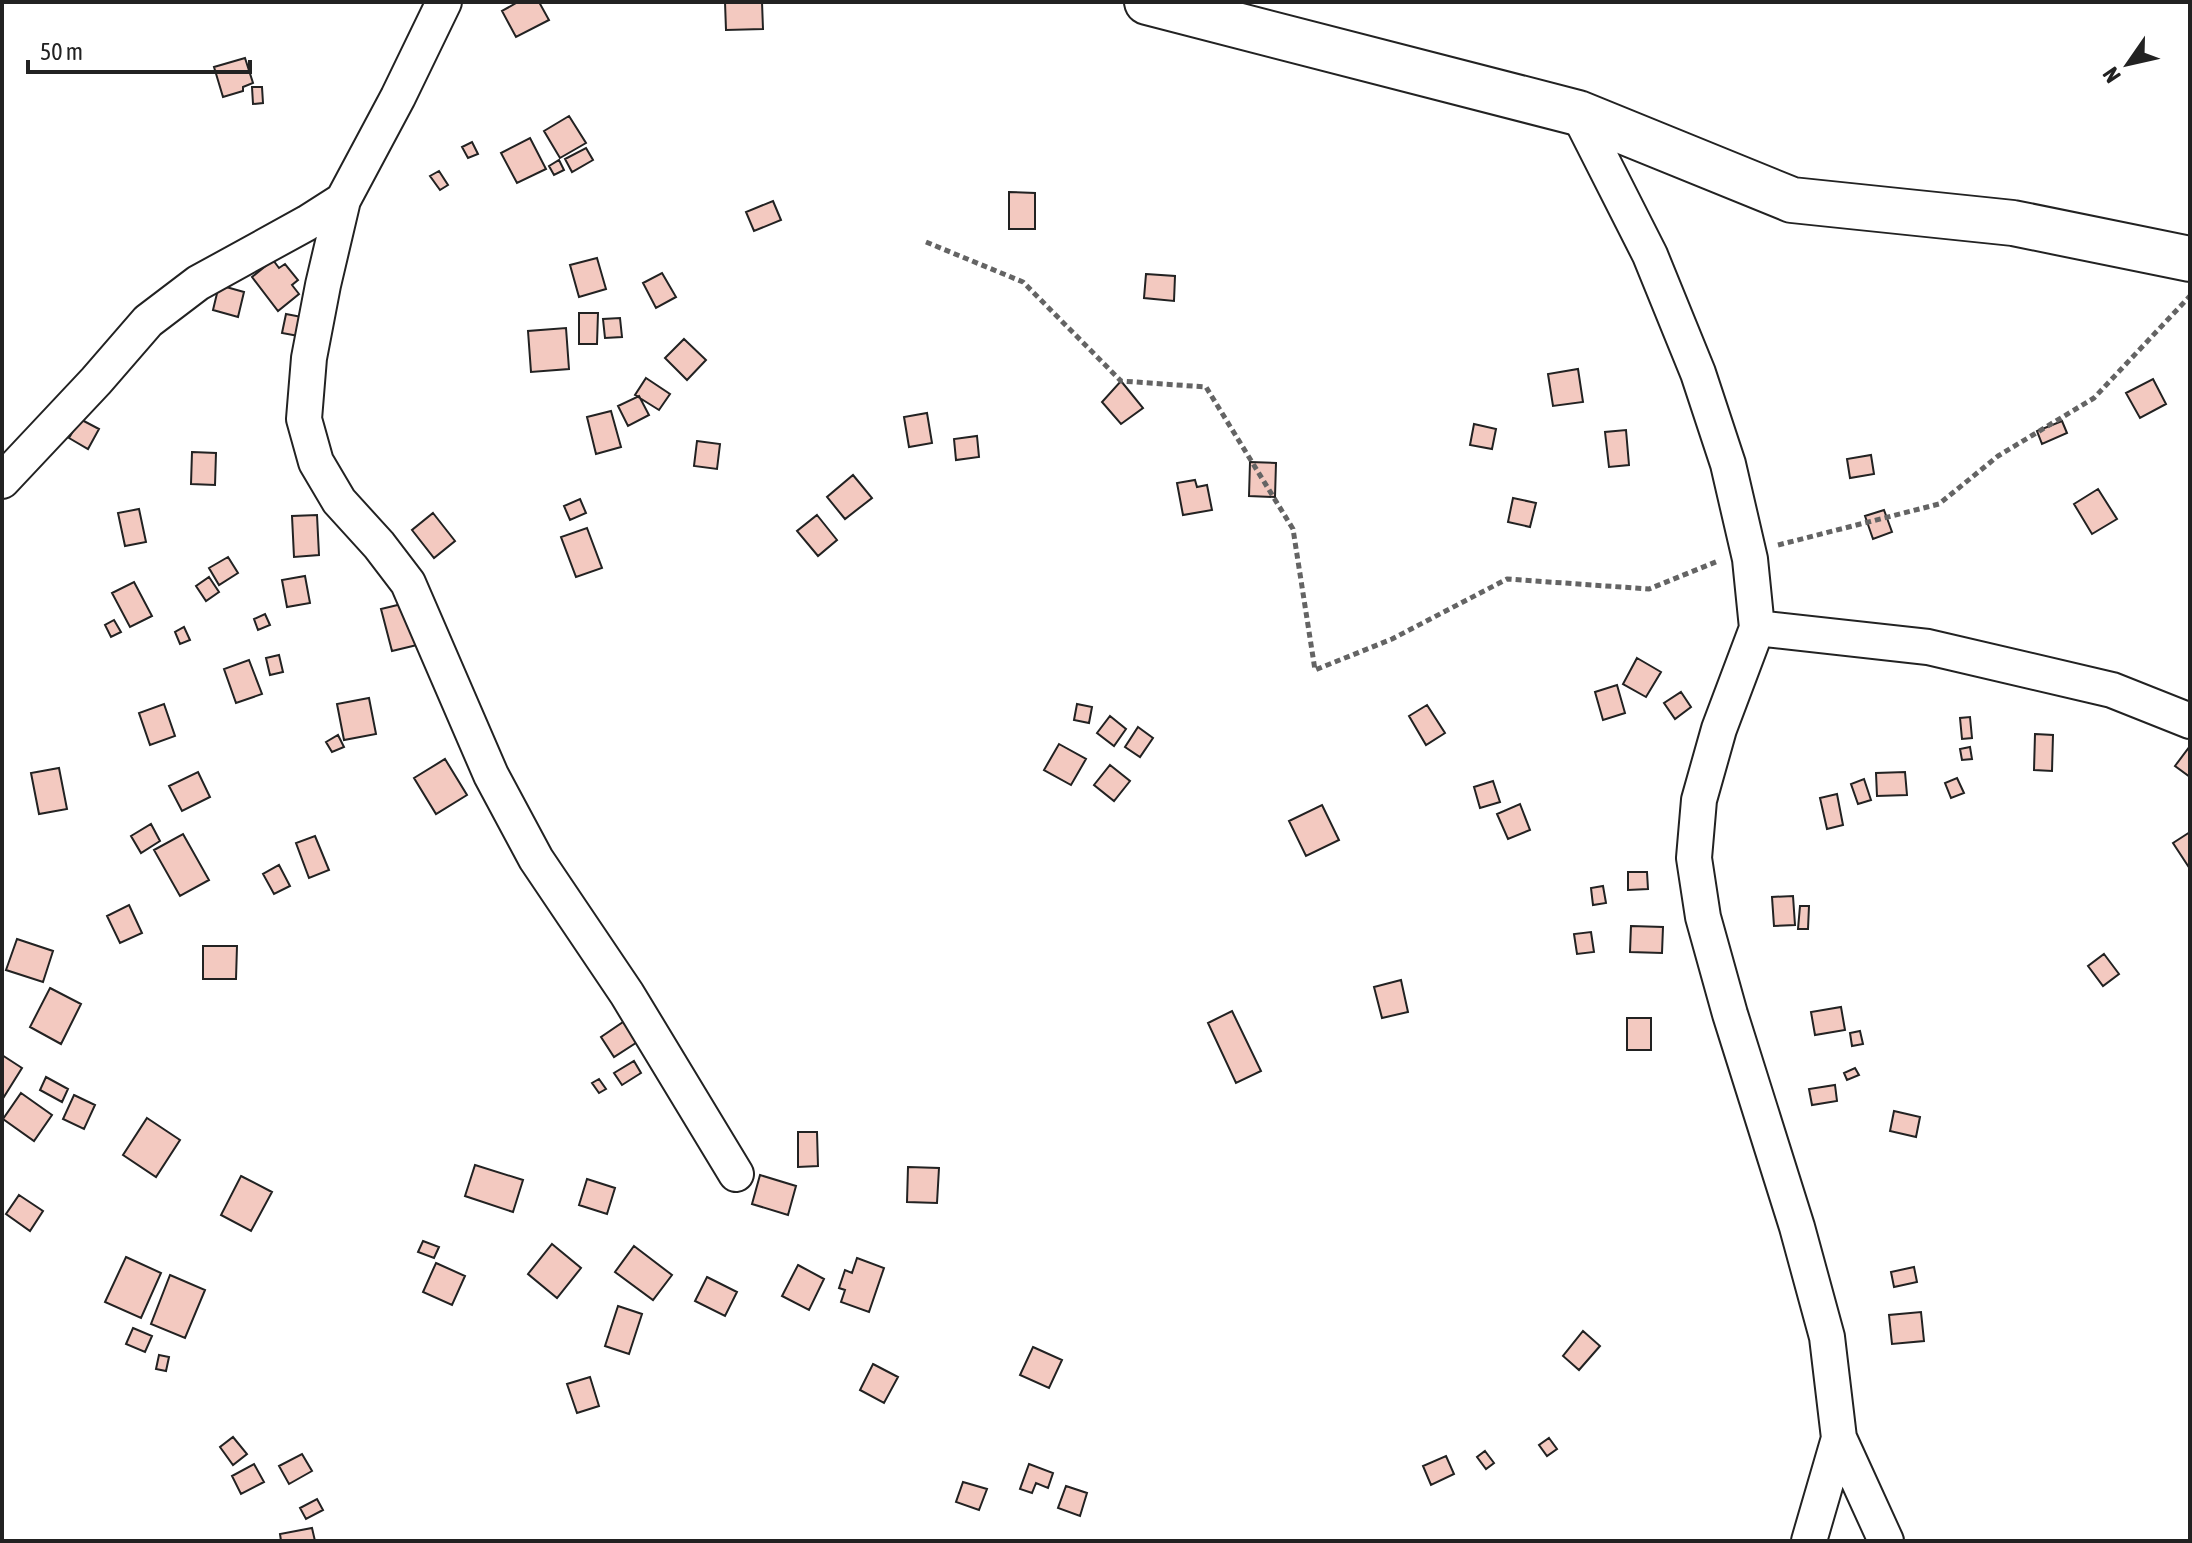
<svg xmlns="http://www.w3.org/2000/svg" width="2192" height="1543" font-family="'Asap Condensed',sans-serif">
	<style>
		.building { fill: #f3c9c0; stroke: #222; stroke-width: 2 }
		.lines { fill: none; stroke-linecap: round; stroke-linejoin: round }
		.minor-casing { stroke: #222; stroke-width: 38 }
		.highway-casing { stroke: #222; stroke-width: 48 }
		.path { stroke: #646464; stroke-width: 5; stroke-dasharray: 6 4; stroke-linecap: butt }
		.minor { stroke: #fff; stroke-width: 34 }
		.highway { stroke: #fff; stroke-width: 44 }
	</style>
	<rect width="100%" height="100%" fill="#fff"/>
	<!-- building -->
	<path class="building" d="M 518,2 L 539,2 L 549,20 L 516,37 L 502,11 Z
		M 725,2 L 762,2 L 763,29 L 726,30 Z
		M 245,58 L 253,83 L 243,87 L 243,91 L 223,97 L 214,67 Z
		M 252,87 L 262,87 L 263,103 L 253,104 Z
		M 569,116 L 586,143 L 560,158 L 544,131 Z
		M 530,138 L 546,169 L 517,183 L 501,153 Z
		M 472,142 L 478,154 L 468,158 L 462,147 Z
		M 586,148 L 593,160 L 572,172 L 565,159 Z
		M 559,160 L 564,170 L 554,175 L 549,166 Z
		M 439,171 L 448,185 L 440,190 L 430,176 Z
		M 1009,192 L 1035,193 L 1035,229 L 1009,229 Z
		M 773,201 L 781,220 L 754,231 L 746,212 Z
		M 597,258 L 606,289 L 579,297 L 570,265 Z
		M 273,260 L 279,268 L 285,264 L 298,280 L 292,285 L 299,294 L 278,311 L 252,277 Z
		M 662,273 L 676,297 L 656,308 L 643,283 Z
		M 1146,274 L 1175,276 L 1174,301 L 1144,298 Z
		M 219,285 L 244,292 L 238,317 L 213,310 Z
		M 579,313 L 598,313 L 597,344 L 579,344 Z
		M 286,314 L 307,318 L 304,337 L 282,333 Z
		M 620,318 L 622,337 L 605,338 L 603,319 Z
		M 566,328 L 569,369 L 531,372 L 528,331 Z
		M 684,339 L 706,360 L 687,380 L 665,358 Z
		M 1578,369 L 1583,402 L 1553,406 L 1548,374 Z
		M 646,378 L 670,394 L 659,410 L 635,395 Z
		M 2153,379 L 2166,404 L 2140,418 L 2126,393 Z
		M 1121,381 L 1143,408 L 1121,424 L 1102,402 Z
		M 639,396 L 649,415 L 628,426 L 618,406 Z
		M 611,411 L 621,447 L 596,454 L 587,417 Z
		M 927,413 L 932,443 L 909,447 L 904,417 Z
		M 80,419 L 99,429 L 88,449 L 69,438 Z
		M 2062,421 L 2067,433 L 2042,444 L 2037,431 Z
		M 1474,424 L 1496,429 L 1492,449 L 1470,445 Z
		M 1626,430 L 1629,465 L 1609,467 L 1605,432 Z
		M 977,436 L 979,457 L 956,460 L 954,439 Z
		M 697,441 L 720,444 L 717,469 L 694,466 Z
		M 192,452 L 216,453 L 215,485 L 191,484 Z
		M 1871,455 L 1874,474 L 1850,478 L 1847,459 Z
		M 1250,462 L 1276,463 L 1275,497 L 1249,496 Z
		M 853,475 L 872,498 L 845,519 L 827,497 Z
		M 1195,480 L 1197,487 L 1207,485 L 1212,510 L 1183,515 L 1177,483 Z
		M 2098,489 L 2117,519 L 2092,534 L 2074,504 Z
		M 1513,498 L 1536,503 L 1530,527 L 1508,522 Z
		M 580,499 L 586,513 L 570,520 L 564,506 Z
		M 139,509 L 146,542 L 125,546 L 118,513 Z
		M 1884,510 L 1892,532 L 1873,539 L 1865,516 Z
		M 433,513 L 455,541 L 434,558 L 412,530 Z
		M 317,515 L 319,555 L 294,557 L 292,516 Z
		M 817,515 L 837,540 L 818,556 L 797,531 Z
		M 587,528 L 602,568 L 576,577 L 561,537 Z
		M 228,557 L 238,573 L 219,585 L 209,568 Z
		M 305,576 L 310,603 L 287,607 L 282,580 Z
		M 209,577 L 219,592 L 206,601 L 196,586 Z
		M 134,582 L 152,616 L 130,627 L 112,593 Z
		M 406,603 L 417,645 L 392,651 L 381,609 Z
		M 265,614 L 270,625 L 258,630 L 254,619 Z
		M 114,620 L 121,632 L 111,637 L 105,625 Z
		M 184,627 L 190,640 L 180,644 L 175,632 Z
		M 279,655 L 283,672 L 270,675 L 266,658 Z
		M 1637,658 L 1661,672 L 1646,697 L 1623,684 Z
		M 249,660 L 262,694 L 236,703 L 224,669 Z
		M 1617,685 L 1625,713 L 1603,720 L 1595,692 Z
		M 1681,692 L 1691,707 L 1675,719 L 1664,703 Z
		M 369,698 L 376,734 L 344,740 L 337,704 Z
		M 164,704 L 175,736 L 150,745 L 139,713 Z
		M 1077,704 L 1092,707 L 1089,723 L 1074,720 Z
		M 1427,705 L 1445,733 L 1426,745 L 1409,716 Z
		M 1110,716 L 1126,729 L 1114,746 L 1097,733 Z
		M 1970,717 L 1972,738 L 1962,739 L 1960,718 Z
		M 1138,727 L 1153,738 L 1140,757 L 1125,747 Z
		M 2035,734 L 2053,735 L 2052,771 L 2034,770 Z
		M 338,735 L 344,747 L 332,752 L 326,742 Z
		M 1059,744 L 1086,759 L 1071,785 L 1044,770 Z
		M 2190,746 L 2190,777 L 2175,766 Z
		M 1970,747 L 1972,759 L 1962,760 L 1960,749 Z
		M 445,759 L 467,795 L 436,814 L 414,778 Z
		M 1110,765 L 1130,781 L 1114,801 L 1094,785 Z
		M 59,768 L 67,809 L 39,814 L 31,773 Z
		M 198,772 L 210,797 L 182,811 L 169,786 Z
		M 1905,772 L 1907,795 L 1877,796 L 1876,773 Z
		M 1957,778 L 1964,793 L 1951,798 L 1945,783 Z
		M 1864,779 L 1871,800 L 1858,804 L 1851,784 Z
		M 1493,781 L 1500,802 L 1480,808 L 1474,787 Z
		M 1837,794 L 1843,825 L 1827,829 L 1820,798 Z
		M 1520,804 L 1530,830 L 1508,839 L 1497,814 Z
		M 1322,805 L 1339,840 L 1306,856 L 1289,821 Z
		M 151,824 L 160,841 L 141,853 L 131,836 Z
		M 2190,832 L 2190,869 L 2173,843 Z
		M 183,834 L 209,880 L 180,896 L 154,850 Z
		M 315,836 L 329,870 L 309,878 L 296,843 Z
		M 279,865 L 290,886 L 274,894 L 263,874 Z
		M 1628,872 L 1647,872 L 1648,889 L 1628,890 Z
		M 1603,886 L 1606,903 L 1593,905 L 1591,888 Z
		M 1793,896 L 1795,925 L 1774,926 L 1772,897 Z
		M 129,905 L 142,933 L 120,943 L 107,916 Z
		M 1800,906 L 1809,906 L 1808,929 L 1798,929 Z
		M 1631,926 L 1663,927 L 1662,953 L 1630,952 Z
		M 1591,932 L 1594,952 L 1577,954 L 1574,934 Z
		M 17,939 L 53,951 L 43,982 L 6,970 Z
		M 203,946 L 237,946 L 236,979 L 203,979 Z
		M 2104,954 L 2119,974 L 2103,986 L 2088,966 Z
		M 1401,980 L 1408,1012 L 1382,1018 L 1374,987 Z
		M 50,988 L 81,1004 L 61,1044 L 30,1027 Z
		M 1841,1007 L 1845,1030 L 1815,1035 L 1811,1012 Z
		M 1232,1011 L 1261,1071 L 1236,1083 L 1208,1023 Z
		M 629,1018 L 642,1039 L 614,1057 L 601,1037 Z
		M 1627,1018 L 1651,1018 L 1651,1050 L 1627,1050 Z
		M 1860,1031 L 1863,1044 L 1852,1046 L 1850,1033 Z
		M 2,1055 L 22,1068 L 2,1100 Z
		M 634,1061 L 641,1073 L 622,1085 L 614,1073 Z
		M 1855,1068 L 1859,1075 L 1847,1080 L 1844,1073 Z
		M 46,1077 L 68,1089 L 62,1102 L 40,1090 Z
		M 599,1079 L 606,1089 L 599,1093 L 592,1083 Z
		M 1835,1085 L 1837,1101 L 1812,1105 L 1809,1089 Z
		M 21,1093 L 52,1115 L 34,1141 L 3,1119 Z
		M 74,1095 L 95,1105 L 84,1129 L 63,1119 Z
		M 1894,1111 L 1920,1117 L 1916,1137 L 1890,1131 Z
		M 147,1118 L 180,1140 L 156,1177 L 123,1155 Z
		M 798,1132 L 817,1132 L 818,1166 L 798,1167 Z
		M 475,1165 L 523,1180 L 513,1212 L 465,1196 Z
		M 908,1167 L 939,1168 L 937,1203 L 907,1202 Z
		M 760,1175 L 796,1186 L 788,1215 L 752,1204 Z
		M 241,1176 L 272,1192 L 251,1231 L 221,1215 Z
		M 587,1179 L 615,1188 L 607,1214 L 579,1205 Z
		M 19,1195 L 43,1211 L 30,1231 L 6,1214 Z
		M 423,1241 L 439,1247 L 434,1258 L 418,1252 Z
		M 552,1244 L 581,1268 L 557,1298 L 528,1274 Z
		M 634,1246 L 672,1275 L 653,1300 L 615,1272 Z
		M 126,1257 L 161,1273 L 141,1318 L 105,1302 Z
		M 857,1258 L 884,1268 L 869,1312 L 841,1302 L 845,1290 L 839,1288 L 845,1270 L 852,1273 Z
		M 436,1263 L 465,1276 L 452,1305 L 423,1292 Z
		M 798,1265 L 824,1279 L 809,1310 L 782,1296 Z
		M 1914,1267 L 1917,1282 L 1894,1287 L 1891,1272 Z
		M 170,1275 L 205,1290 L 185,1338 L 151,1324 Z
		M 707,1277 L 737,1292 L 725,1316 L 695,1301 Z
		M 618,1306 L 642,1314 L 629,1354 L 605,1346 Z
		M 1921,1312 L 1924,1341 L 1892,1344 L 1889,1315 Z
		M 133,1328 L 152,1336 L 145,1352 L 126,1344 Z
		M 1583,1331 L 1600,1346 L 1579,1370 L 1563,1356 Z
		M 1033,1347 L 1062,1360 L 1049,1388 L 1020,1375 Z
		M 159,1355 L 169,1357 L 166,1371 L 156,1369 Z
		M 873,1364 L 898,1377 L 884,1403 L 860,1390 Z
		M 590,1377 L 599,1406 L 577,1413 L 567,1384 Z
		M 233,1437 L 247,1454 L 233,1465 L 220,1447 Z
		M 1549,1438 L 1557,1449 L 1547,1456 L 1539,1445 Z
		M 1485,1451 L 1494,1463 L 1486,1469 L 1477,1457 Z
		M 302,1454 L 312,1471 L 289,1484 L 279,1466 Z
		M 1446,1456 L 1454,1474 L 1431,1485 L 1423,1466 Z
		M 254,1464 L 264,1482 L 241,1494 L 232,1476 Z
		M 1029,1464 L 1053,1473 L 1048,1488 L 1036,1483 L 1032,1493 L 1020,1489 Z
		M 963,1482 L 987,1489 L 979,1510 L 956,1502 Z
		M 1066,1486 L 1087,1493 L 1080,1516 L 1058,1508 Z
		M 317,1499 L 323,1510 L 306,1519 L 300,1508 Z
		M 312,1528 L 315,1541 L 281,1541 L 280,1534 Z"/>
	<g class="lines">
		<!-- minor casing -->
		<g class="minor-casing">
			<path id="minor" d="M 444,2 L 398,97 L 343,200 L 323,285 L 309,358 L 304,419 L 316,462 L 339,501 L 379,545 L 408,583 L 491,775 L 536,859 L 627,994 L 736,1174
				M 1578,113 L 1650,255 L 1698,373 L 1728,464 L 1750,559 L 1757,628 L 1719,729 L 1699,800 L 1694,858 L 1703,917 L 1730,1014 L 1797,1227 L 1827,1337 L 1839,1438 L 1886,1541
				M 2,481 L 96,381 L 148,321 L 198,283 L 307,223 L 343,200
				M 1757,628 L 1928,647 L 2112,690 L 2190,721
				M 1809,1541 L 1839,1438"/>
		</g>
		<!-- highway casing -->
		<g class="highway-casing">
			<path id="highway" d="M 1147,2 L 1578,113 L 1792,200 L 2013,223 L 2190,259"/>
		</g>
		<!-- path -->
		<path class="path" d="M 926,242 L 1023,282 L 1121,381 L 1206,387 L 1293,529 L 1315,670 L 1392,639 L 1507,579 L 1649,589 L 1718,561
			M 1778,545 L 1939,504 L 1998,456 L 2094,398 L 2190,296"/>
		<!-- minor -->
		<use href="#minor" class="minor"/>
		<!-- highway -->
		<use href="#highway" class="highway"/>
	</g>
	<!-- border -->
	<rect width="2192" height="1543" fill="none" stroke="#222222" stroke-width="8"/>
	<!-- north arrow -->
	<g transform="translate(2128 64) rotate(236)" stroke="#ffffff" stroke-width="6" paint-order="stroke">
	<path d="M0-6L14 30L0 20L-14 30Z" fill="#222222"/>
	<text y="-12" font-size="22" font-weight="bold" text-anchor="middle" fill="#222222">N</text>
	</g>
	<!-- scale -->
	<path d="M28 60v12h222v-12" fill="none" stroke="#222222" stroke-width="4"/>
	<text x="40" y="60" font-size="24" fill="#222222" stroke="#ffffff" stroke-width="6" paint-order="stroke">50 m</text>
</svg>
